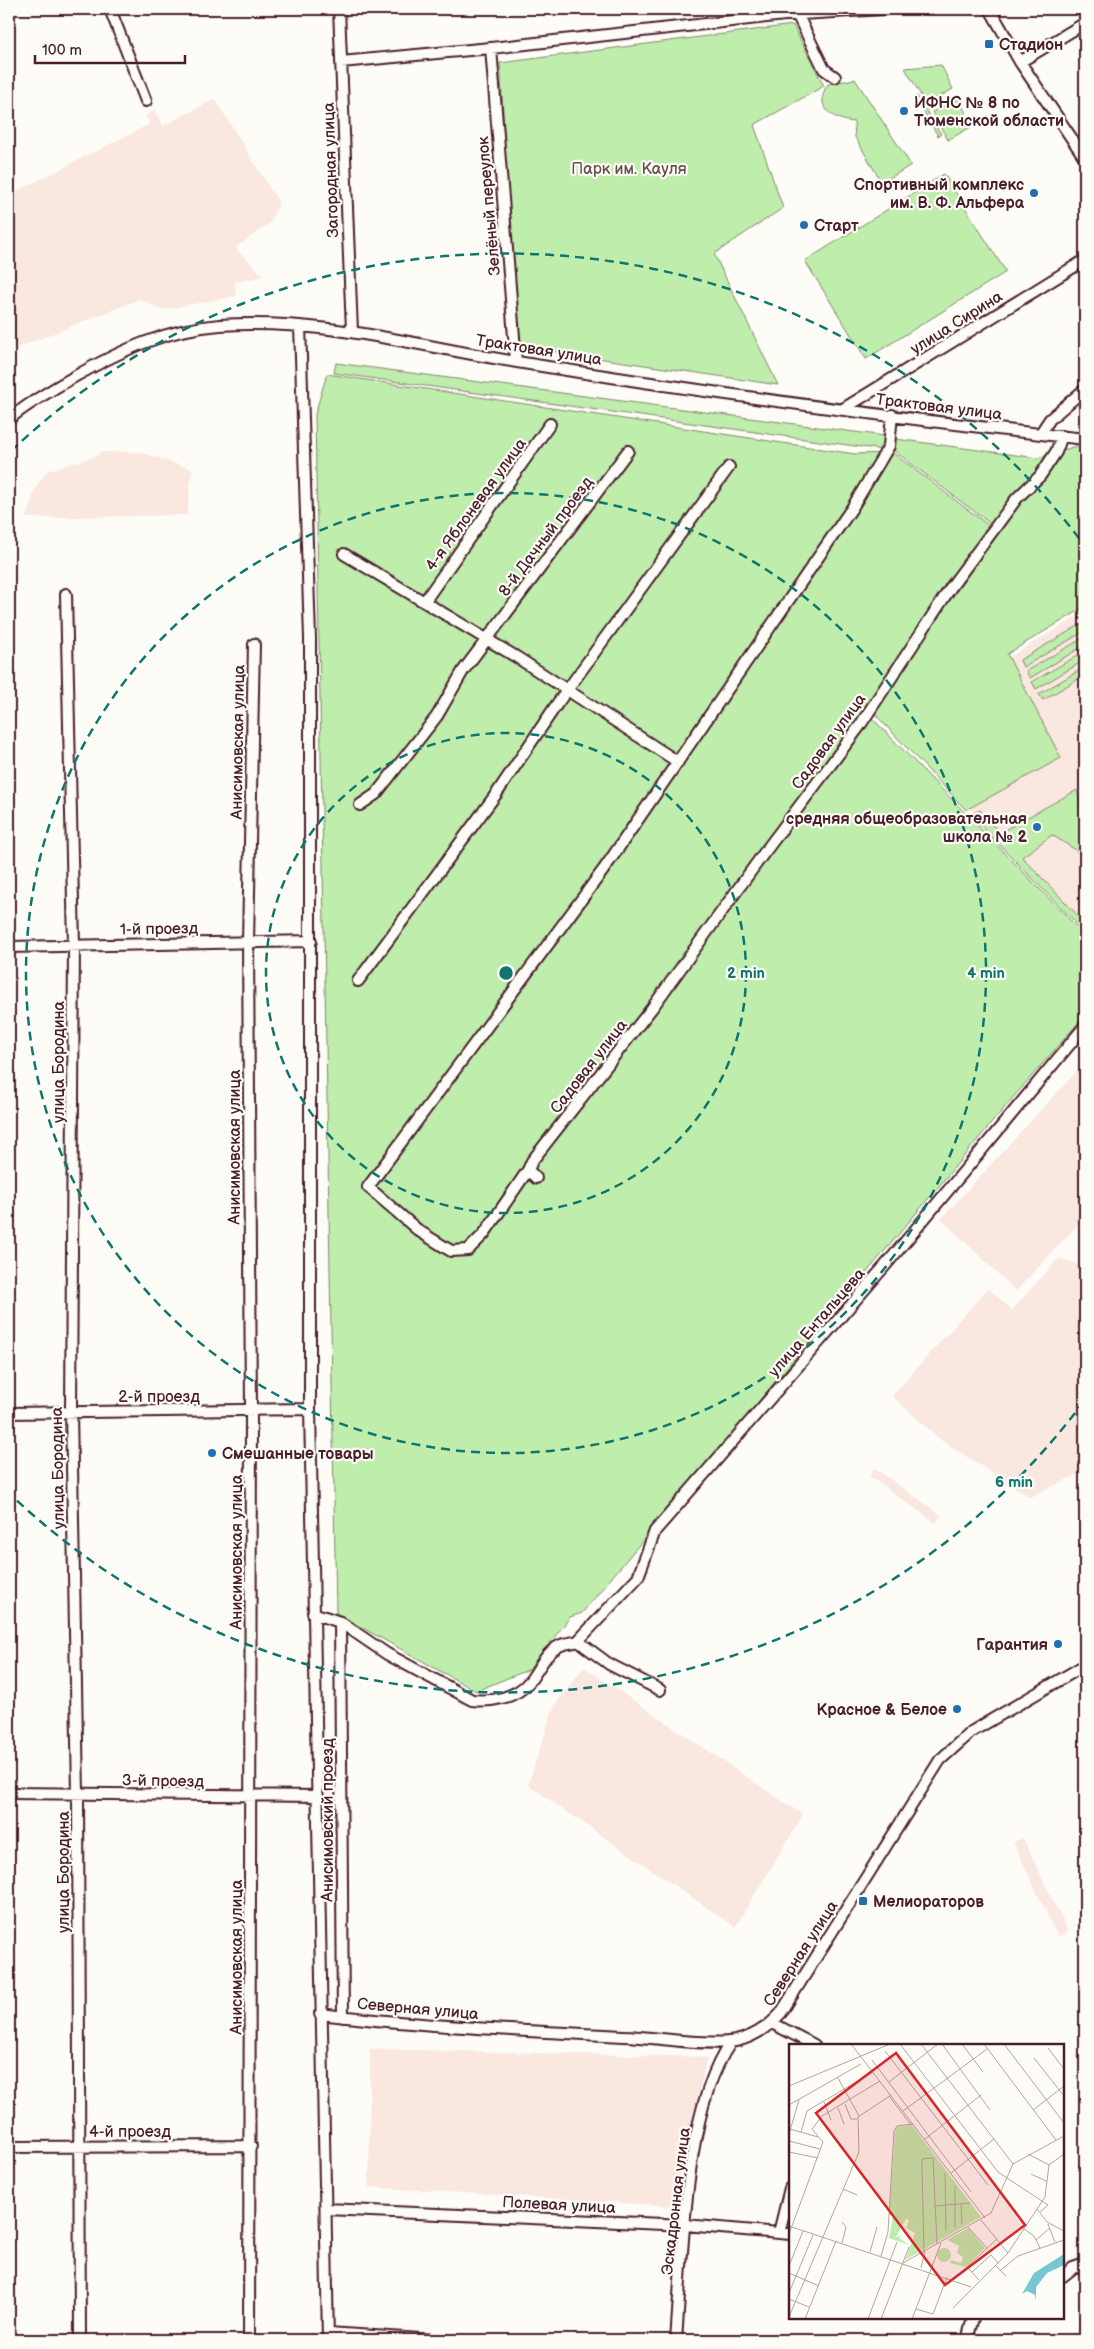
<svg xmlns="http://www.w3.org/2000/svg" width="1094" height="2349" font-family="'Balsamiq Sans',sans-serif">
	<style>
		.built { fill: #f9e7e0 }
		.green { fill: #beedac; stroke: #84866c }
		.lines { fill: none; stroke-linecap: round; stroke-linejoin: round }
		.minor-casing { stroke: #4a1f2b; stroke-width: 14 }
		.minor { stroke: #fdfcf7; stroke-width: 10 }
		.ring { fill: none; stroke: #0f766e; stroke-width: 2.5; stroke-dasharray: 9 6 }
		.poi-dot { fill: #1f6fb2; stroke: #fdfcf7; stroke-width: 2 }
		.labels { text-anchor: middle; stroke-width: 4.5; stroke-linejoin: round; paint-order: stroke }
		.poi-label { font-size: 16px; font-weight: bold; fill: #4a1f2b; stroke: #fdfcf7; text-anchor: start }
		.park-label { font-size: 16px; fill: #67524b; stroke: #fdfcf7 }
		.street-label { font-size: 16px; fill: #4a1f2b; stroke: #fdfcf7 }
		.inset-road { fill: none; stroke: #b5a4a5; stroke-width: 1 }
		.view { fill: #d62828; fill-opacity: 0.15; stroke: #d62828; stroke-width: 2.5 }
		.inset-edge { fill: none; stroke: #4a1f2b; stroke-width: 2.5 }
		.centre { fill: #0f766e; stroke: #fdfcf7; stroke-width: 2.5 }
		.ring-label { font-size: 15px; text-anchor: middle; font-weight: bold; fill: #0f766e; stroke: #fdfcf7; stroke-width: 4.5; stroke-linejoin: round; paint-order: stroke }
	</style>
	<rect width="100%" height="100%" fill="#fdfcf7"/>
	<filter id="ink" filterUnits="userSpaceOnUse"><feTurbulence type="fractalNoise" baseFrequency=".02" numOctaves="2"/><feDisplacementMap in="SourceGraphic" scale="10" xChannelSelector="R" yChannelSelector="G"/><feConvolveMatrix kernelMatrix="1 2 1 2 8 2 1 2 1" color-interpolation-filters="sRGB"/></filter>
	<g filter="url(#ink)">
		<!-- built -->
		<path class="built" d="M 215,99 L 279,203 L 269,224 L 235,248 L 264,276 L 235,282 L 236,296 L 161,310 L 140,299 L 9,351 L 9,195 L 150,124 L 146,115 L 154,110 L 163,126 Z
			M 99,452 L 139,452 L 192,469 L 187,515 L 26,518 L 36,487 L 47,471 L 99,455 Z
			M 1085,612 L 1085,926 L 891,727 Z
			M 1085,1062 L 1085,1217 L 1016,1291 L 941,1219 Z
			M 1059,1258 L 1085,1266 L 1085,1471 L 1030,1497 L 941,1440 L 892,1396 L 988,1288 L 1012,1310 Z
			M 874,1468 L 941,1515 L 936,1523 L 869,1476 Z
			M 584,1667 L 803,1815 L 735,1927 L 528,1785 L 554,1706 Z
			M 1023,1838 L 1068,1932 L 1058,1937 L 1013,1842 Z
			M 370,2049 L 707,2057 L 672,2206 L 369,2187 Z"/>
		<!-- green -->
		<path class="green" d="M 793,25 L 824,86 L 754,125 L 783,208 L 714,254 L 778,385 L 517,346 L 500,63 Z
			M 941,65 L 953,89 L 926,104 L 905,68 Z
			M 855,79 L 911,165 L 882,183 L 855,137 L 854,122 C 832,120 813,106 828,84 Z
			M 917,96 L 941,134 L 938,136 L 915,97 Z
			M 958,98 L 973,126 L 948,140 L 932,112 Z
			M 944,174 L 1006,272 L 866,359 L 805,261 Z
			M 336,363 L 885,436 L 883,450 L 334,373 Z
			M 327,374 L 855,454 L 893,453 L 996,531 L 866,712 L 1085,935 L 1085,1015 L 1010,1101 L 582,1613 L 570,1617 L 530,1669 L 476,1691 L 336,1613 L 315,414 Z
			M 896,439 L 1038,458 L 1076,446 L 1085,447 L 1085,607 L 1007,654 L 1061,758 L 966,810 L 871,710 L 1000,531 L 893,450 Z
			M 1085,622 L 1085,631 L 1023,667 L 1020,660 Z
			M 1085,637 L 1085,645 L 1030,678 L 1026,671 Z
			M 1085,651 L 1085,660 L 1036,689 L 1032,682 Z
			M 1085,667 L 1085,675 L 1043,700 L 1039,694 Z
			M 1077,790 L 1083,814 L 1085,810 L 1085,860 L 1076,850 L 1052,835 L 1022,857 L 1085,923 L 1085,932 L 970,815 L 980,810 L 999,833 Z"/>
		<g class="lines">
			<!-- minor casing -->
			<g class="minor-casing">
				<path id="minor" d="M 110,9 L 146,101
					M 339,9 L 352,331
					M 990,9 L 1020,62 L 1085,158
					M 797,14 L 824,69 L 835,77
					M 491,48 L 516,362
					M 341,62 L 491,48 L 785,15 L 884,9
					M 1020,62 L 1085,23
					M 300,326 L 310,638 L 310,1409 L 328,2340
					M 843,409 L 1085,260
					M 9,419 C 29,403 51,390 74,377 C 120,351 166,329 220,325 C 321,318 418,346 517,362 C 705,393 895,418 1085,439
					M 1040,434 L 1050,419 L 1085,389
					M 344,554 L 518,658 L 678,762
					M 66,594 L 74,945 L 71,1411 L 78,1794 L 80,2340
					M 424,602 L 550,424
					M 360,805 L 376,794 L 437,716 L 463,671 L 628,451
					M 9,947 L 311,941
					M 358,981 L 497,793 L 557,704 L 729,467
					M 528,1170 L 484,1234 L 468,1250 L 451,1251 L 419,1231 L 368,1187 L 604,869 L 852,508 L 889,446 L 892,415
					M 536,1178 L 528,1170 L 532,1161 L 652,1008 L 764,853 L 859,727 L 951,587 L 1017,498 L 1040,476 L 1056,452 L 1062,436
					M 9,1413 L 310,1409
					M 313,1613 L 340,1622 L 387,1654 L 472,1700 C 492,1702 516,1698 529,1682 C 539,1670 544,1654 559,1646 C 564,1643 572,1643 578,1641 L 609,1664 L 660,1690
					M 340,1622 L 343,2017
					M 578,1641 L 638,1577 L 655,1531 L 890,1260 L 1085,1026
					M 9,1793 L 318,1796
					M 320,2014 C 421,2026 522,2031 623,2036 C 658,2037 694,2045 729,2042 C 749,2040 768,2028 781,2013 L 940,1760 L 971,1732 L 1085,1665
					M 772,2023 L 814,2045
					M 9,2147 L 251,2146
					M 326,2209 L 685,2225 L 790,2234
					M 779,2233 L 790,2188
					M 1063,2276 L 1073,2268 L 1085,2264
					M 328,2333 L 436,2340
					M 249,2340 L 251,1410 L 248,942 L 254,644
					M 676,2340 C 683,2257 683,2110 731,2042
					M 967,2340 L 973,2318"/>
			</g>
			<!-- minor -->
			<use href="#minor" class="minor"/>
		</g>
	</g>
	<!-- distance rings -->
	<g class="ring">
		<circle cx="506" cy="973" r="240"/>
		<circle cx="506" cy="973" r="480"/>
		<path d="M1084 1401A719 719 0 0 1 11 1495M11 451A719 719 0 0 1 1084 545"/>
	</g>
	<!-- markers -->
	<g class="poi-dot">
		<rect x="984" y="39" width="10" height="10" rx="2.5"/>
		<circle cx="904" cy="111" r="5"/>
		<circle cx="1034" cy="193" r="5"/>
		<circle cx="804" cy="225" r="5"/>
		<circle cx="1037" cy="827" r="5"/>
		<circle cx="212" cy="1453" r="5"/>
		<circle cx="1058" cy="1644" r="5"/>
		<circle cx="957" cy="1709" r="5"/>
		<rect x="858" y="1896" width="10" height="10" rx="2.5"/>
	</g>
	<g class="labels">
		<!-- poi labels -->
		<g class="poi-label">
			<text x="999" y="50">Стадион</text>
			<text x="914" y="108">ИФНС № 8 по<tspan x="914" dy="18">Тюменской области</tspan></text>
			<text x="1024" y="190" text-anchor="end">Спортивный комплекс<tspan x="1024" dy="18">им. В. Ф. Альфера</tspan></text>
			<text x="814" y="231">Старт</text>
			<text x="1027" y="824" text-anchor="end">средняя общеобразовательная<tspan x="1027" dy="18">школа № 2</tspan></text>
			<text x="222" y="1459">Смешанные товары</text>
			<text x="1048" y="1650" text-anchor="end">Гарантия</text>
			<text x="947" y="1715" text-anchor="end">Красное &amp; Белое</text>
			<text x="873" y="1907">Мелиораторов</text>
		</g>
		<!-- park labels -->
		<g class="park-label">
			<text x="629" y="174">Парк им. Кауля</text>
		</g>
		<!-- street labels -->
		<g class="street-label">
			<text transform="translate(330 170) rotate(-92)" y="6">Загородная улица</text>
			<text transform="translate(488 206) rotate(-95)" y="6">Зелёный переулок</text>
			<text transform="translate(956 322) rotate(-32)" y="6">улица Сирина</text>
			<text transform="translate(539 349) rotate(9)" y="6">Трактовая улица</text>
			<text transform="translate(939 406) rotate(7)" y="6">Трактовая улица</text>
			<text transform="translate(475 504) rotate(-54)" y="6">4-я Яблоневая улица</text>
			<text transform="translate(545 536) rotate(-53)" y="6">8-й Дачный проезд</text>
			<text transform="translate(828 741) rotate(-54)" y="6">Садовая улица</text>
			<text transform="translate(237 742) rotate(-89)" y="6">Анисимовская улица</text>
			<text transform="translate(159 928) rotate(-1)" y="6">1-й проезд</text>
			<text transform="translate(58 1062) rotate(-90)" y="6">улица Бородина</text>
			<text transform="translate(588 1066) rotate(-52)" y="6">Садовая улица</text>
			<text transform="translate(234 1147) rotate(-90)" y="6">Анисимовская улица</text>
			<text transform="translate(816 1322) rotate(-49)" y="6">улица Ентальцева</text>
			<text x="159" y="1402">2-й проезд</text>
			<text transform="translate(57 1468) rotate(-91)" y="6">улица Бородина</text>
			<text transform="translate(236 1552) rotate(-90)" y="6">Анисимовская улица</text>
			<text transform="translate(163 1780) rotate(1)" y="6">3-й проезд</text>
			<text transform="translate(327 1820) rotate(-90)" y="6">Анисимовский проезд</text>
			<text transform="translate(63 1872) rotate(-90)" y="6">улица Бородина</text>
			<text transform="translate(800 1953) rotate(-57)" y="6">Северная улица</text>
			<text transform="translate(236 1957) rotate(-90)" y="6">Анисимовская улица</text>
			<text transform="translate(418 2008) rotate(5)" y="6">Северная улица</text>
			<text x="130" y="2137">4-й проезд</text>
			<text transform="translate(675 2201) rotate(-83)" y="6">Эскадронная улица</text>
			<text transform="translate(559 2204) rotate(3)" y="6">Полевая улица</text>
		</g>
	</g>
	<!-- overview -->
	<g transform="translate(789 2044)">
		<rect width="275" height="275" fill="#fdfcf7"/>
		<path d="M 123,81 L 192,173 L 116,216 L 126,189 L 117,184 L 120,176 L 117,175 L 106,194 L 111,191 L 110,194 L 120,201 L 100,194 L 104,172 L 100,171 L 106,88 L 108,83 ZM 179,184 L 196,204 L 177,223 L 161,219 L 162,216 L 172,219 L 174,213 L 168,209 L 170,202 L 158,196 ZM148 211a7 7 0 1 1 14 0a7 7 0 1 1-14 0Z" fill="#beedac"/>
		<path d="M 275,210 L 275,221 L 258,229 L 247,243 L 247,257 L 246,251 L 238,247 L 233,250 L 245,229 Z" fill="#76c7d1"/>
		<path class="inset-road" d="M 62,0 L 196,174M 111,0 L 209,128 L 259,161 L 251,168M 132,0 L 224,120M 153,0 L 201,66M 173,0 L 194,28M 195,0 L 267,96M 215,0 L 275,79M 259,4 L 275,25M 96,7 L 199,141M 245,14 L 275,52M 83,16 L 182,148M 49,34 L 70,72M 100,38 L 149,0M 0,42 L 101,0M 100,52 L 122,81M 35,58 L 42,76M 56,60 L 62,75 L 68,75M 0,61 L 72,20M 49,64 L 55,80M 244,66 L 275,42M 114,67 L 198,5M 1,85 L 29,93M 12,88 L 18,67 L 84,28M 0,90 L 10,56M 136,95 L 192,51M 0,97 L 31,105M 0,108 L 29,114M 239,110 L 260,121M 133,124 L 133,115 L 144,114 L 148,200M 133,124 L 135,208M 156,129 L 157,187M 162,129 L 205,95M 242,130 L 257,137M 54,145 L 68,151M 172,160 L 173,180M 145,162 L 181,159M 248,165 L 258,178 L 275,187M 192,176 L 219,209M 259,180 L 266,198M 0,182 L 182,243M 166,183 L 166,142M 179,183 L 198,204M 234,184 L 245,192 L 251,204M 0,190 L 34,98 L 23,85 L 33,72 L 91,37M 247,196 L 261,184M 53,199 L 57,183 L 53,178M 81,208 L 88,183M 92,212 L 99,188 L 105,87 L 108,82 L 124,80M 114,219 L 202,169 L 224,120 L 275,92M 206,221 L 217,232M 0,222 L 14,187M 178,223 L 190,236M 132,224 L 136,207M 212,226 L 229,212 L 275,196M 183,228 L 202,211 L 209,219M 0,229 L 30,242M 165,235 L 208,195M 0,249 L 24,191M 0,255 L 20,263M 164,264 L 219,209 L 256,153 L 260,121 L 275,110M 127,265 L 144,270 L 158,233M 0,273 L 70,108 L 69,73 L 102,51M 16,275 L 47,197M 79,275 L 108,198M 92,275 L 120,203M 123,275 L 152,199"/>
		<path class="view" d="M 107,9 L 236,181 L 156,241 L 27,69 Z"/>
		<rect width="275" height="275" class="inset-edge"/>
	</g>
	<circle cx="506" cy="973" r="8" class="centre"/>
	<g class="ring-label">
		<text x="746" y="978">2 min</text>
		<text x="986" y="978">4 min</text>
		<text x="1014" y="1487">6 min</text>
	</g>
	<!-- margin -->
	<rect width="1094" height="2349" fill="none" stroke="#fdfcf7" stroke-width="30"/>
	<rect x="15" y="15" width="1064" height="2319" fill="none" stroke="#4a1f2b" stroke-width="2" filter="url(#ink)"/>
	<!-- scale -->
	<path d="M35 55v8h150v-8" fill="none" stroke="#4a1f2b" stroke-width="2.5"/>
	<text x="42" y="55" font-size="15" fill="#4a1f2b" stroke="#fdfcf7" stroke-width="4" paint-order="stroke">100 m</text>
</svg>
